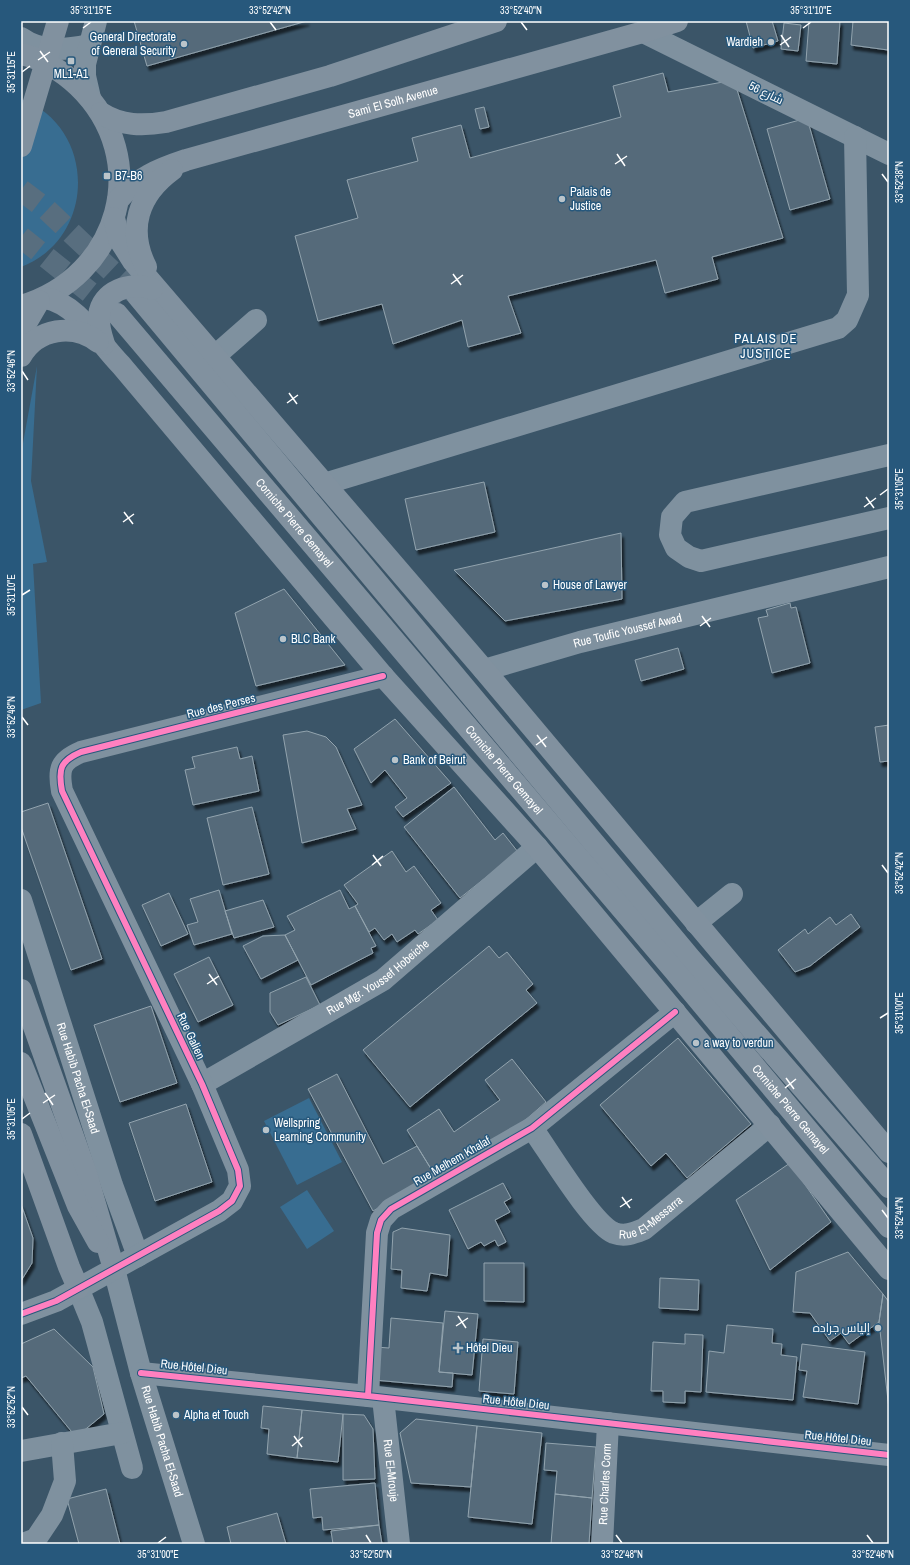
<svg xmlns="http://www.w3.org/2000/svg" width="910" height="1565" font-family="'Archivo Narrow',Cairo,sans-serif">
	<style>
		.green { fill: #386d91 }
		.building { fill: #556b7a; stroke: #92a3ae; filter: url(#shadow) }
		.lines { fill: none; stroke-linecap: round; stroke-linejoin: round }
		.highway-tunnel { stroke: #586e7f; stroke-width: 22; stroke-dasharray: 22 11; stroke-linecap: butt }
		.minor { stroke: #7f919f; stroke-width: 22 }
		.highway { stroke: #81919f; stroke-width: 22 }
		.highway-bridge { stroke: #81919f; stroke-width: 22 }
		.cycleway-casing { stroke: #27587c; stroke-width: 8 }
		.cycleway { stroke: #ff80c0; stroke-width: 6 }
		.ticks { fill: none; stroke: #fff; stroke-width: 1.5 }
		.poi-dot { fill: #bac4ca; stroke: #27587c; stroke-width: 1.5 }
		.labels { text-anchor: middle; stroke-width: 3; stroke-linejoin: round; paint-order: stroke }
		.poi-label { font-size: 12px; fill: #fff; stroke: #27587c; text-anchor: start }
		.street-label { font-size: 12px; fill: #fff; stroke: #27587c }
		.neighbourhood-label { font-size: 13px; letter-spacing: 1px; fill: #fff; stroke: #27587c }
		.neatline { fill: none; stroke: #fff; stroke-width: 1.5 }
		.ticks-label { font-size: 10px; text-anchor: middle; fill: #fff }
	</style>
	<defs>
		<filter id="shadow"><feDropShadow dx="2.5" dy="4.5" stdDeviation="1" flood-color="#0009"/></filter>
	</defs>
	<rect width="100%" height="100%" fill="#3b5568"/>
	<!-- green -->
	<path class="green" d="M 21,99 C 97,127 97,238 21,267 Z
		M 37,366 L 31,481 L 47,562 L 33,564 L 41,703 L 21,710 L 21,454 Z
		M 309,1098 L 342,1162 L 297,1185 L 264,1121 Z
		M 307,1190 L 334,1231 L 307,1249 L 280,1207 Z"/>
	<!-- building -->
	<path class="building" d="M 134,21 L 307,21 L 147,66 Z
		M 746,21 L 772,21 L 778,41 L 753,48 Z
		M 809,21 L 840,21 L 837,64 L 806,61 Z
		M 853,21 L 889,21 L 888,50 L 851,45 Z
		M 784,23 L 801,25 L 798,51 L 781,49 Z
		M 663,73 L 668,92 L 734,80 L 783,238 L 712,257 L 718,279 L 665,293 L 656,260 L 508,296 L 521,333 L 468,347 L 462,320 L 393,344 L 382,304 L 318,321 L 295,236 L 358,218 L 347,180 L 418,161 L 412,138 L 461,125 L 470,158 L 621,117 L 613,86 Z
		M 484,107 L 489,127 L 480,129 L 475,109 Z
		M 807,118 L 830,199 L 790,210 L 767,129 Z
		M 484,482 L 495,532 L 416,550 L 405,499 Z
		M 621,533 L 622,599 L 505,621 L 454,570 Z
		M 284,589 L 345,665 L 256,686 L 235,613 Z
		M 790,603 L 791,608 L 796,607 L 810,663 L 772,673 L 758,618 L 768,616 L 766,610 Z
		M 678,648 L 684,669 L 641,681 L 635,660 Z
		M 395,719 L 451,783 L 403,817 L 395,807 L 407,798 L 385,770 L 371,783 L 354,749 Z
		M 889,725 L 889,761 L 880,762 L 875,727 Z
		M 307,731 L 326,737 L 336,747 L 362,805 L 347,809 L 356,829 L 302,843 L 283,735 Z
		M 237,747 L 240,759 L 252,756 L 259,791 L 193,805 L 185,770 L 195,768 L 192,757 Z
		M 454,787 L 495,840 L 503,833 L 518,852 L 460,898 L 404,827 Z
		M 48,803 L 102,959 L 71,970 L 21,827 L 21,812 Z
		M 252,807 L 269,874 L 223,885 L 207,818 Z
		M 392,851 L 406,872 L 414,866 L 441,903 L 431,910 L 438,920 L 418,934 L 415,930 L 397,942 L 392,934 L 384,940 L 375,928 L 369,932 L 355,906 L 358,904 L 344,885 Z
		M 219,890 L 232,934 L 194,945 L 187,925 L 198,922 L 190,899 Z
		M 340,890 L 349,909 L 355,906 L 376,946 L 371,948 L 373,953 L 311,985 L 285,935 L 295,930 L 287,916 Z
		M 169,893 L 188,934 L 161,946 L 142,905 Z
		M 263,900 L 274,927 L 234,938 L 225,911 Z
		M 851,914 L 860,927 L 810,966 L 795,972 L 778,950 L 805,929 L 808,934 L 830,917 L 836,925 Z
		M 285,935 L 298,960 L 261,979 L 243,946 L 263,936 Z
		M 489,946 L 499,958 L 507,952 L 533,984 L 526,990 L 537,1003 L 410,1107 L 363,1050 Z
		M 209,957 L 233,1005 L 198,1022 L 174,974 Z
		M 306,977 L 320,1005 L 278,1025 L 270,1012 L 270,993 Z
		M 151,1006 L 177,1083 L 120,1102 L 94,1025 Z
		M 678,1038 L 751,1124 L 687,1178 L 666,1153 L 651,1166 L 600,1105 Z
		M 512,1059 L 546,1102 L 495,1147 L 436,1177 L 407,1130 L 439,1109 L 454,1132 L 500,1100 L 485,1080 Z
		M 337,1074 L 383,1164 L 417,1146 L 436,1177 L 373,1211 L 308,1089 Z
		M 186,1104 L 212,1182 L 155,1201 L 129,1123 Z
		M 790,1163 L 831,1222 L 770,1270 L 736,1200 Z
		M 503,1183 L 511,1198 L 504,1202 L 510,1212 L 495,1220 L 506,1242 L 498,1246 L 495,1240 L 484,1246 L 481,1242 L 468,1249 L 449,1210 Z
		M 21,1204 L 33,1238 L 32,1263 L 21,1281 Z
		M 402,1228 L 450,1235 L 447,1276 L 430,1273 L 427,1291 L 401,1288 L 402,1270 L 391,1269 L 393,1232 Z
		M 848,1252 L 883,1294 L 879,1322 L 849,1344 L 841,1333 L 830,1341 L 810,1313 L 793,1312 L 796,1272 Z
		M 484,1263 L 524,1263 L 524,1302 L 484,1301 Z
		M 660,1278 L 699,1280 L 698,1310 L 659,1308 Z
		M 883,1294 L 889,1302 L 889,1409 L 879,1322 Z
		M 445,1311 L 478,1314 L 472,1375 L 439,1372 Z
		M 391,1318 L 443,1323 L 439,1372 L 453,1373 L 452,1387 L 374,1380 L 376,1347 L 389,1348 Z
		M 727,1325 L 773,1329 L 772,1343 L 782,1344 L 781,1355 L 797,1357 L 793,1400 L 706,1392 L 709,1351 L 724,1353 Z
		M 54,1329 L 93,1367 L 104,1414 L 76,1437 L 26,1376 L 21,1378 L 21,1344 Z
		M 685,1334 L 703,1335 L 701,1392 L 685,1391 L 685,1403 L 663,1402 L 663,1391 L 651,1391 L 653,1342 L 685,1344 Z
		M 483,1339 L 518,1342 L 514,1394 L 479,1391 Z
		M 802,1344 L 865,1352 L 858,1404 L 803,1397 L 807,1371 L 799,1370 Z
		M 263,1406 L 302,1410 L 297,1458 L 267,1454 L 269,1429 L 261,1428 Z
		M 302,1410 L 343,1414 L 338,1462 L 297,1458 Z
		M 343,1414 L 364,1415 L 373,1429 L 375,1479 L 343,1480 Z
		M 416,1419 L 477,1426 L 471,1487 L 411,1483 L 400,1433 Z
		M 477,1426 L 542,1433 L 532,1524 L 468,1517 Z
		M 546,1443 L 596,1447 L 592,1498 L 555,1494 L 557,1471 L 544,1470 Z
		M 375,1483 L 379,1525 L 323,1530 L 322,1517 L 313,1518 L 310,1489 Z
		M 106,1489 L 120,1544 L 79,1544 L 67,1499 Z
		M 555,1494 L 592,1498 L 589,1544 L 551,1544 Z
		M 277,1513 L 286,1544 L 231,1544 L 227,1527 Z
		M 379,1525 L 382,1544 L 333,1544 L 331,1531 Z"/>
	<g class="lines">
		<!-- highway-tunnel -->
		<path class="highway-tunnel" d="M 21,190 L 46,209 L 137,295
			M 21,237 L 117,314"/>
		<!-- minor -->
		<g class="minor">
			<path d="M 643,32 L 889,154"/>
			<path d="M 21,38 C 42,53 66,50 89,45"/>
			<path d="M 90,98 L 85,76 L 85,64 L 96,21"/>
			<path d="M 215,356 L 256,320"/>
			<path d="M 889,455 L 685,502 L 672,517 L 670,535 L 676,548 L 689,557 L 701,561 L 889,518"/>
			<path d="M 324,484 L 838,328 L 847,320 L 858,295 L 855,137"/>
			<path id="s1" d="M 484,670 L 580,642 L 889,567"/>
			<path id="s2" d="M 21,900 L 112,1185 L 138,1256"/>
			<path d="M 696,923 L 732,894"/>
			<path id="s3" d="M 202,1084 L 383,980 L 537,847"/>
			<path id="s4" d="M 532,1128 C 548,1150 592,1224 614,1233 C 625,1237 634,1233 644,1229 L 770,1125"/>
			<path id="s5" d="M 114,1269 L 141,1373 L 194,1544"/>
			<path d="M 78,1288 L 92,1322 L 132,1468"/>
			<path d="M 21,1314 L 56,1301 L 219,1211 L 232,1201 L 240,1186 L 238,1170 L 202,1084 L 62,791 C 58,769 60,761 81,752 L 383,676"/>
			<path d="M 141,1373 L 368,1396 L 889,1455"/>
			<path d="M 368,1396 L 377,1233 L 381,1220 L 391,1209 L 532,1128 L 675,1012"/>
			<path id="s6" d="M 383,1398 L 399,1544"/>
			<path d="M 21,1451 L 122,1433"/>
			<path d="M 23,1544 L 36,1539 L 52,1515 L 65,1481 L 62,1443"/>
			<path id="s7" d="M 602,1544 L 608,1423"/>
		</g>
		<!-- highway -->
		<g class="highway">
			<path d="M 21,54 C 43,59 62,71 78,86 C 154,159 120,277 21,306"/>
			<path d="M 101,113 C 121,126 143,126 166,122 L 330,76 L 496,21"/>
			<path id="s8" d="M 118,200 C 137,178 159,169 186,160 L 643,32 L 677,21"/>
			<path d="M 114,218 L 119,239 L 133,261 L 484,670 L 889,1152"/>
			<path d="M 146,267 C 127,229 138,195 172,170"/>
			<path d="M 137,295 L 690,958 L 889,1187"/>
			<path d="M 45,298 C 78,304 99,343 121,365 L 383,676 L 537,847 L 889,1269"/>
			<path id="s9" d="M 117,314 L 673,969 L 889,1227"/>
			<path d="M 21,340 L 25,325 L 39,301"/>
			<path d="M 104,344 C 101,335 98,326 99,316 C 101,291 131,281 152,289"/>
			<path d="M 21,356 C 37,328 74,323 98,342"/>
			<path d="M 21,990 L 86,1173 L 114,1269"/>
			<path d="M 21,1063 L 78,1206 L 98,1242"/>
			<path d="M 21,1134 L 69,1267 L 78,1288"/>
		</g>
		<!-- highway-bridge -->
		<path class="highway-bridge" d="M 21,146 L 58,21"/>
		<!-- cycleway casing -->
		<g class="cycleway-casing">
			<path id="cycleway" d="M 21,1314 L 56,1301 L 219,1211 L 232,1201 L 240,1186 L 238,1170 L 202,1084 L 62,791 C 58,769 60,761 81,752 L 383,676
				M 141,1373 L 368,1396 L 889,1455
				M 368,1396 L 377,1233 L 381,1220 L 391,1209 L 532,1128 L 675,1012"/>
		</g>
		<!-- cycleway -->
		<use href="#cycleway" class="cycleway"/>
	</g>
	<!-- ticks -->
	<path class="ticks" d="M 270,22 L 276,30M 521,22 L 527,30M 83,28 L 91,22M 803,28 L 811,22M 781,35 L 789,47M 780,45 L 791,37M 40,51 L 48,62M 38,60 L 50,52M 22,72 L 30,66M 617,154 L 625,166M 615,164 L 627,156M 882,174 L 888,182M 453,274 L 461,285M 451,284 L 463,275M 22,371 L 28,380M 289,393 L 297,404M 287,403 L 298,395M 880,495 L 888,489M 866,497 L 874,508M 864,507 L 876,498M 124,512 L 133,524M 123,522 L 134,514M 22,595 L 30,590M 702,616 L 710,627M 700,626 L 711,618M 22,717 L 28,725M 537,735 L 546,747M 536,745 L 547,737M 373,855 L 381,866M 372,865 L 383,856M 882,865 L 888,873M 209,974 L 217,985M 207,984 L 219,976M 880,1018 L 888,1013M 786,1078 L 794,1089M 785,1088 L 796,1079M 45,1093 L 53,1105M 43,1103 L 55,1095M 22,1119 L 30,1113M 622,1197 L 630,1208M 620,1207 L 632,1199M 882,1210 L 888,1218M 458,1316 L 466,1328M 456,1326 L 468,1318M 22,1407 L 28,1415M 294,1436 L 302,1447M 292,1446 L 303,1437M 366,1535 L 371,1543M 616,1535 L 622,1543M 867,1535 L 873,1543M 158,1543 L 166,1537"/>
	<!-- markers -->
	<g class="poi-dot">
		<circle cx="771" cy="42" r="4"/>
		<circle cx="184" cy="44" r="4"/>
		<rect x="67" y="57" width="8" height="8" rx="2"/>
		<rect x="103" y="172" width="8" height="8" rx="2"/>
		<circle cx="562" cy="199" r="4"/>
		<circle cx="545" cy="585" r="4"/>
		<circle cx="283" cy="639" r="4"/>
		<circle cx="395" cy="760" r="4"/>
		<circle cx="696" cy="1043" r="4"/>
		<circle cx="266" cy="1130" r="4"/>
		<circle cx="878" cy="1328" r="4"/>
		<path d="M456 1342h4v4h4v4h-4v4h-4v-4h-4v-4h4z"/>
		<circle cx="176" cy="1415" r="4"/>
	</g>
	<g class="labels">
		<!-- poi labels -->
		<g class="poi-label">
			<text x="176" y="41" text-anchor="end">General Directorate<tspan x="176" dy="14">of General Security</tspan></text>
			<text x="763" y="46" text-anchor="end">Wardieh</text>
			<text x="71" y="78" text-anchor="middle">ML1-A1</text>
			<text x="115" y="180">B7-B6</text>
			<text x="570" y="196">Palais de<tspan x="570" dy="14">Justice</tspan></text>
			<text x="553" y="589">House of Lawyer</text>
			<text x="291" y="643">BLC Bank</text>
			<text x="403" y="764">Bank of Beirut</text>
			<text x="704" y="1047">a way to verdun</text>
			<text x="274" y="1127">Wellspring<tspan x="274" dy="14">Learning Community</tspan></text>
			<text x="870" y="1332" text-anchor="end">إلياس جراده</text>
			<text x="466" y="1352">Hôtel Dieu</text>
			<text x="184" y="1419">Alpha et Touch</text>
		</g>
		<!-- street labels -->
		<g class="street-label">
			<text transform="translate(766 93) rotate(26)" y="4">شارع 56</text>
			<text dy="4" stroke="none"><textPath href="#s8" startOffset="295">Sami El Solh Avenue</textPath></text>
			<text dy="4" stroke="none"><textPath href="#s9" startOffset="274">Corniche Pierre Gemayel</textPath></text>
			<text dy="4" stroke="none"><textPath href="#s1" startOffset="149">Rue Toufic Youssef Awad</textPath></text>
			<text transform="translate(221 706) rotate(-14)" y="4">Rue des Perses</text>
			<text dy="4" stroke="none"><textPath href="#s9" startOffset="598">Corniche Pierre Gemayel</textPath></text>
			<text dy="4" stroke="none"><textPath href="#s3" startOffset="206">Rue Mgr. Youssef Hobeiche</textPath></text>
			<text transform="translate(191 1036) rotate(65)" y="4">Rue Galien</text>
			<text dy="4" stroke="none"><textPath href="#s2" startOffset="187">Rue Habib Pacha El-Saad</textPath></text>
			<text dy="4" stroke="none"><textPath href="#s9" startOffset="1042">Corniche Pierre Gemayel</textPath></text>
			<text transform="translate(452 1161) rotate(-30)" y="4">Rue Melhem Khalaf</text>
			<text dy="4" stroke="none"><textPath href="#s4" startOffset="176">Rue El-Messarra</textPath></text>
			<text transform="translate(194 1367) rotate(6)" y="4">Rue Hôtel Dieu</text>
			<text transform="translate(516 1402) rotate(6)" y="4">Rue Hôtel Dieu</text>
			<text transform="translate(838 1438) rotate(6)" y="4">Rue Hôtel Dieu</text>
			<text dy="4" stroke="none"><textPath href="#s5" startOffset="179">Rue Habib Pacha El-Saad</textPath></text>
			<text dy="4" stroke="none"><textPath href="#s6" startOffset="73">Rue El-Mrouje</textPath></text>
			<text dy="4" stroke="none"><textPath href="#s7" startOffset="60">Rue Charles Corm</textPath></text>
		</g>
		<!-- neighbourhood labels -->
		<g class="neighbourhood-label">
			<text x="766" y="343">PALAIS DE<tspan x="766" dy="15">JUSTICE</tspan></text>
		</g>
	</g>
	<!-- border -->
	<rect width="910" height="1565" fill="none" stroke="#27587c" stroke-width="44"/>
	<rect x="22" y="22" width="866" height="1521" class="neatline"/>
	<g class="ticks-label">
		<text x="91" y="14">35°31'15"E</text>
		<text x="270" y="14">33°52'42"N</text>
		<text x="521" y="14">33°52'40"N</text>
		<text x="811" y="14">35°31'10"E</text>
		<text transform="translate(11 72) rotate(-90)" y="4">35°31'15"E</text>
		<text transform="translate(899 182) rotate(-90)" y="4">33°52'38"N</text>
		<text transform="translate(11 371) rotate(-90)" y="4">33°52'46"N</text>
		<text transform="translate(899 489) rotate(-90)" y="4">35°31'05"E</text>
		<text transform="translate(11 595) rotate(-90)" y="4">35°31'10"E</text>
		<text transform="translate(11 717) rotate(-90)" y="4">33°52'48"N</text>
		<text transform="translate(899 873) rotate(-90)" y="4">33°52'42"N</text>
		<text transform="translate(899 1013) rotate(-90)" y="4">35°31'00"E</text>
		<text transform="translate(11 1119) rotate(-90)" y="4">35°31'05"E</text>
		<text transform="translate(899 1218) rotate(-90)" y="4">33°52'44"N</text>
		<text transform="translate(11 1407) rotate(-90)" y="4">33°52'52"N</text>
		<text x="158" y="1558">35°31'00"E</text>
		<text x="371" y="1558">33°52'50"N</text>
		<text x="622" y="1558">33°52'48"N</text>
		<text x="873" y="1558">33°52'46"N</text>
	</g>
</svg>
